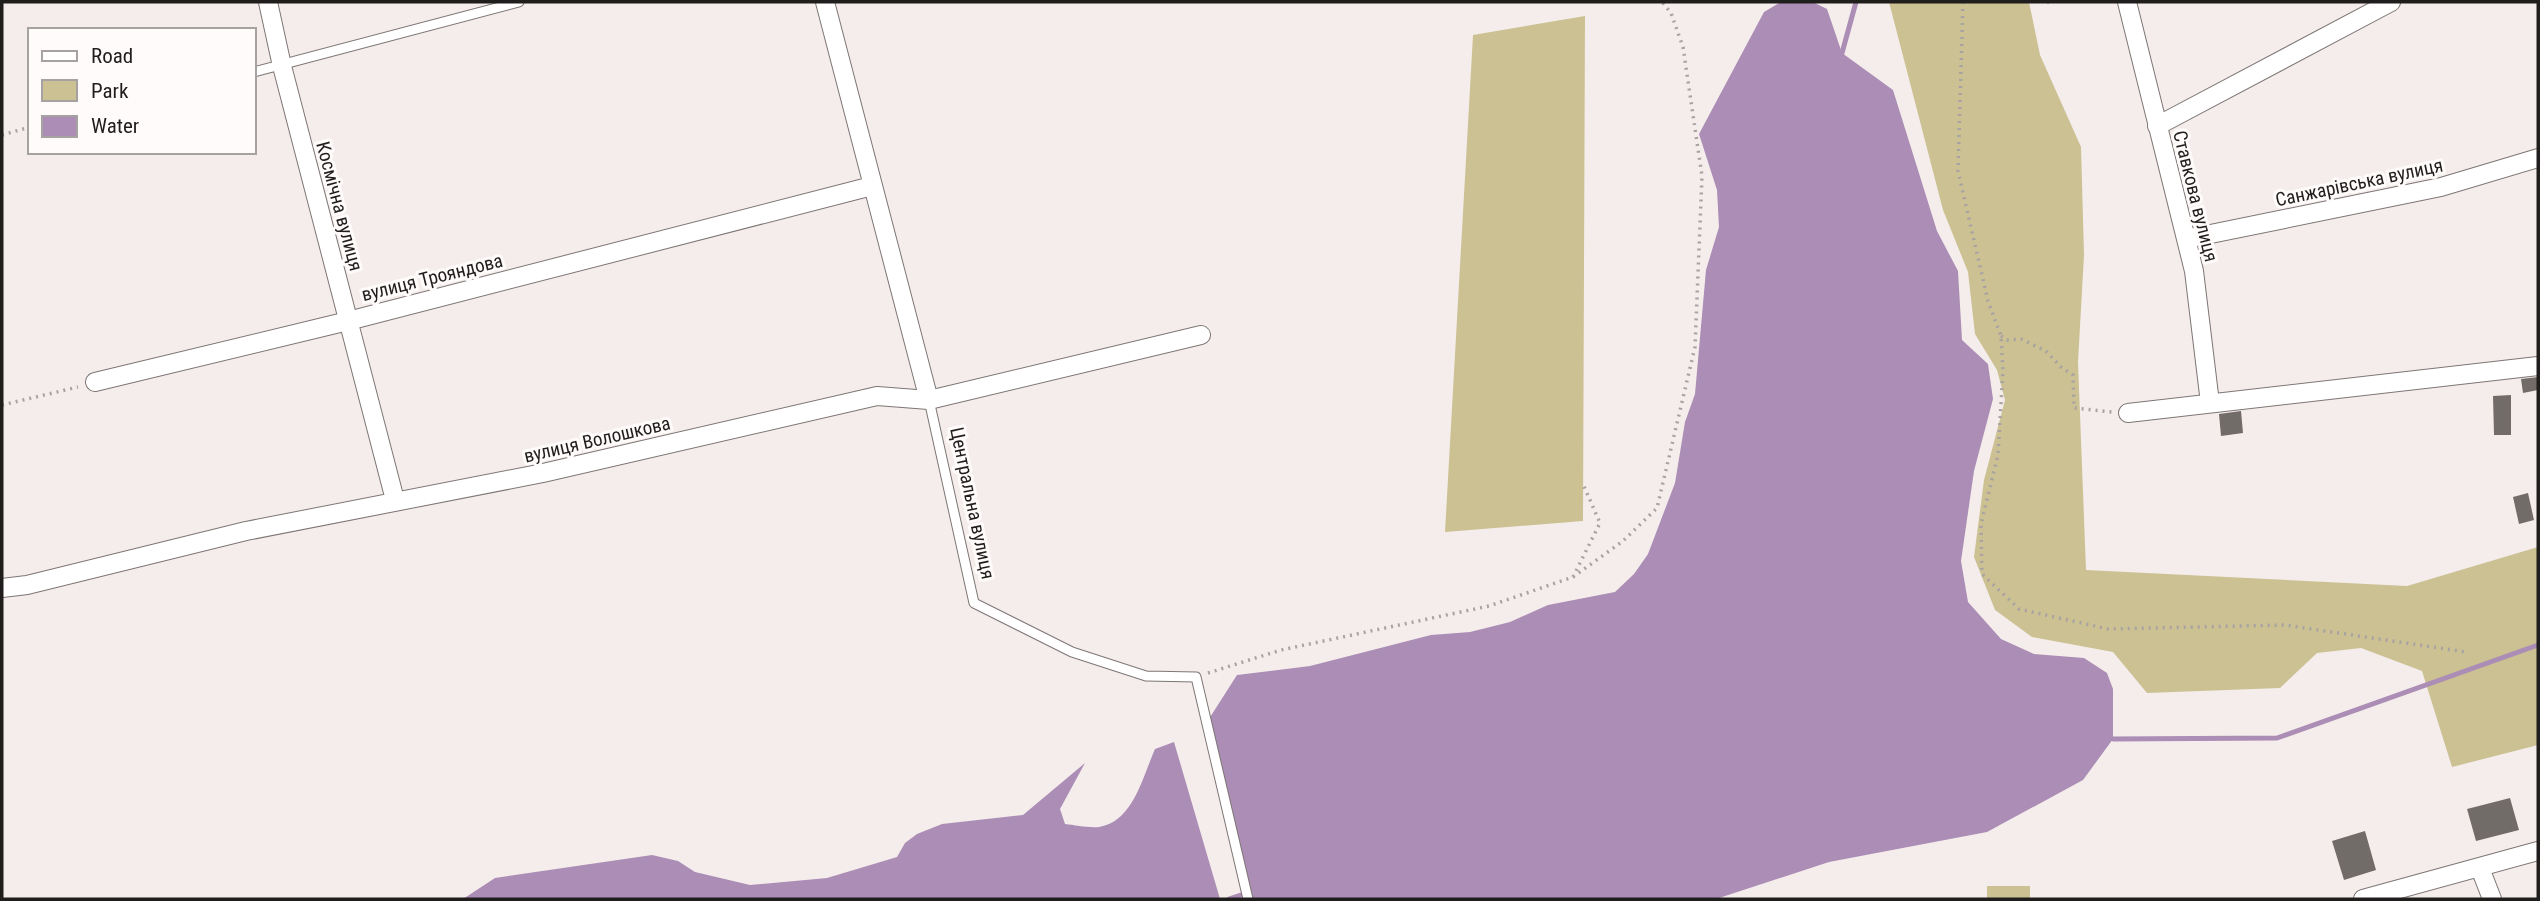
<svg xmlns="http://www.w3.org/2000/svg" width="2540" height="901" font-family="'Roboto Condensed',sans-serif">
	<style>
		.green { fill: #ccc193 }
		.water { fill: #ab8db5 }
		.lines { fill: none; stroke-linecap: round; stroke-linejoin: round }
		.stream { stroke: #ab8db5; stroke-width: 5 }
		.building { fill: #716c68 }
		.service-casing { stroke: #7d7675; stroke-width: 11 }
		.minor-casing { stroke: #7d7675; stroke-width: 20 }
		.path { stroke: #a8a2a2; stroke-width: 3.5; stroke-dasharray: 2 5; stroke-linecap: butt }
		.service { stroke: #fff; stroke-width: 9 }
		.minor { stroke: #fff; stroke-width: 18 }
		.labels { text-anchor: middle; stroke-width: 6; stroke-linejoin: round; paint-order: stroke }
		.street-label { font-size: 19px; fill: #201d1d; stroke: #fffbfb }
	</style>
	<rect width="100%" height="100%" fill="#f5edec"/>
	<!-- green -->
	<path class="green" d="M 1889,2 L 2029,2 L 2040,55 L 2081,147 L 2084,255 L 2078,362 L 2086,570 L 2407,586 L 2538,547 L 2538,745 L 2452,767 L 2422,671 L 2361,648 L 2317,653 L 2280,688 L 2147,693 L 2113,652 L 2032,637 L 1995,610 L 1974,557 L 1984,480 L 2005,400 L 1997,370 L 1975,334 L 1968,272 L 1943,210 Z
		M 1585,16 L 1583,521 L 1445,532 L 1473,35 Z
		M 1987,886 L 2030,886 L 2030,899 L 1987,899 Z"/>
	<!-- water -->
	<path class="water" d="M 1781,2 L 1813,2 L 1827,9 L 1842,53 L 1893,90 L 1937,231 L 1958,271 L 1962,340 L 1988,364 L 1993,399 L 1974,471 L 1961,561 L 1968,602 L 2001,639 L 2034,654 L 2084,658 L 2107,673 L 2113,689 L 2113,739 L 2083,780 L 1987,832 L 1829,862 L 1716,899 L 1249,899 L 1207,722 L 1237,675 L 1310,666 L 1431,635 L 1470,632 L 1510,622 L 1548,605 L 1615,592 L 1634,574 L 1648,554 L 1675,483 L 1685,422 L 1695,394 L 1706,270 L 1719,227 L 1717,190 L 1699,134 L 1764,12 Z
		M 1174,742 L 1220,899 L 463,899 L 495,878 L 652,855 L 678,861 L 695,872 L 750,885 L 827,878 L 897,857 L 905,843 L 917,834 L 942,824 L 1023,815 L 1085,763 L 1060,809 L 1065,824 C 1075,825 1088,828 1099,827 C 1133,822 1143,776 1155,749 Z"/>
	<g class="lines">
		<!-- stream -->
		<path class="stream" d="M 1842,53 L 1856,2
			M 2113,739 L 2277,738 L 2538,645
			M 1229,899 L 1247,893"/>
	</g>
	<!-- building -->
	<path class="building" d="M 2538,377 L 2538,390 L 2523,393 L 2521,379 Z
		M 2511,395 L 2511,435 L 2494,435 L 2493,396 Z
		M 2241,411 L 2243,433 L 2221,436 L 2219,414 Z
		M 2528,493 L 2534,520 L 2519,524 L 2513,497 Z
		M 2510,798 L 2519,830 L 2476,841 L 2467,809 Z
		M 2365,831 L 2376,870 L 2344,880 L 2332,841 Z"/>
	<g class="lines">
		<!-- service casing -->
		<g class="service-casing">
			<path id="service" d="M 254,72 L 519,2
				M 929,400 L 974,603 L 1072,652 L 1146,676 L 1196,677 L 1248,899"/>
		</g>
		<!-- minor casing -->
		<g class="minor-casing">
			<path id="minor" d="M 268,2 L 282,66 L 395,500
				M 825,2 L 929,400
				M 2127,2 L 2194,271 L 2210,403
				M 2157,126 L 2391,2
				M 2186,239 L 2441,187 L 2538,158
				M 95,382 L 348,321 L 872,186
				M 2128,413 L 2538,366
				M 2,588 L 27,585 L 246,531 L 543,473 L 877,396 L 929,400 L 1201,335
				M 2480,868 L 2492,899
				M 2363,899 L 2538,851"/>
		</g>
		<!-- path -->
		<path class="path" d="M 1963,2 L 1958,171 L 1988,301 L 2001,336 L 2003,370 L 1998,455 L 1981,524 L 1982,574 L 2019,609 L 2108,629 L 2285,625 L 2466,652
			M 2047,2 L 2053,2
			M 2,135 L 30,127
			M 2001,336 L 2007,340 L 2021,339 L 2046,351 L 2061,367 L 2073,375 L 2074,408 L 2112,412
			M 2,405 L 78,387
			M 1573,577 L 1623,541 L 1657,508 L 1695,347 L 1702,176 L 1683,47 L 1671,13 L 1662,2
			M 1208,673 L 1281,650 L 1489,606 L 1573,577 L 1600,523 L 1583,484"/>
		<!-- service -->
		<use href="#service" class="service"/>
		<!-- minor -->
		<use href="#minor" class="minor"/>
	</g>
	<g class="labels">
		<!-- street labels -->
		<g class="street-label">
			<text transform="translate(2359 182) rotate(-12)" y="7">Санжарівська вулиця</text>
			<text transform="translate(2196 196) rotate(76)" y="7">Ставкова вулиця</text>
			<text transform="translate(340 206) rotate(75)" y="7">Космічна вулиця</text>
			<text transform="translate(432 277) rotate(-14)" y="7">вулиця Трояндова</text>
			<text transform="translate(597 439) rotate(-13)" y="7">вулиця Волошкова</text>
			<text transform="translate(973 503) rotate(78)" y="7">Центральна вулиця</text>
		</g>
	</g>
	<!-- border -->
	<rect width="2540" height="901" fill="none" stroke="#201d1d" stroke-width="7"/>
	<!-- legend -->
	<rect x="28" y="28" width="228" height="126" fill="#fffbfb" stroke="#a6a2a2" stroke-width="2"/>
	<rect x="42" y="51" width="35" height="10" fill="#ffffff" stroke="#a6a2a2" stroke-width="2"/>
	<text x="91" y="63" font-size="21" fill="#201d1d">Road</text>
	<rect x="42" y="80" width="35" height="21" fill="#ccc193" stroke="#a6a2a2" stroke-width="2"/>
	<text x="91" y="98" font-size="21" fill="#201d1d">Park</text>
	<rect x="42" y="116" width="35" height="21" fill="#ab8db5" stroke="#a6a2a2" stroke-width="2"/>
	<text x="91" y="133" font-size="21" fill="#201d1d">Water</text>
</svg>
